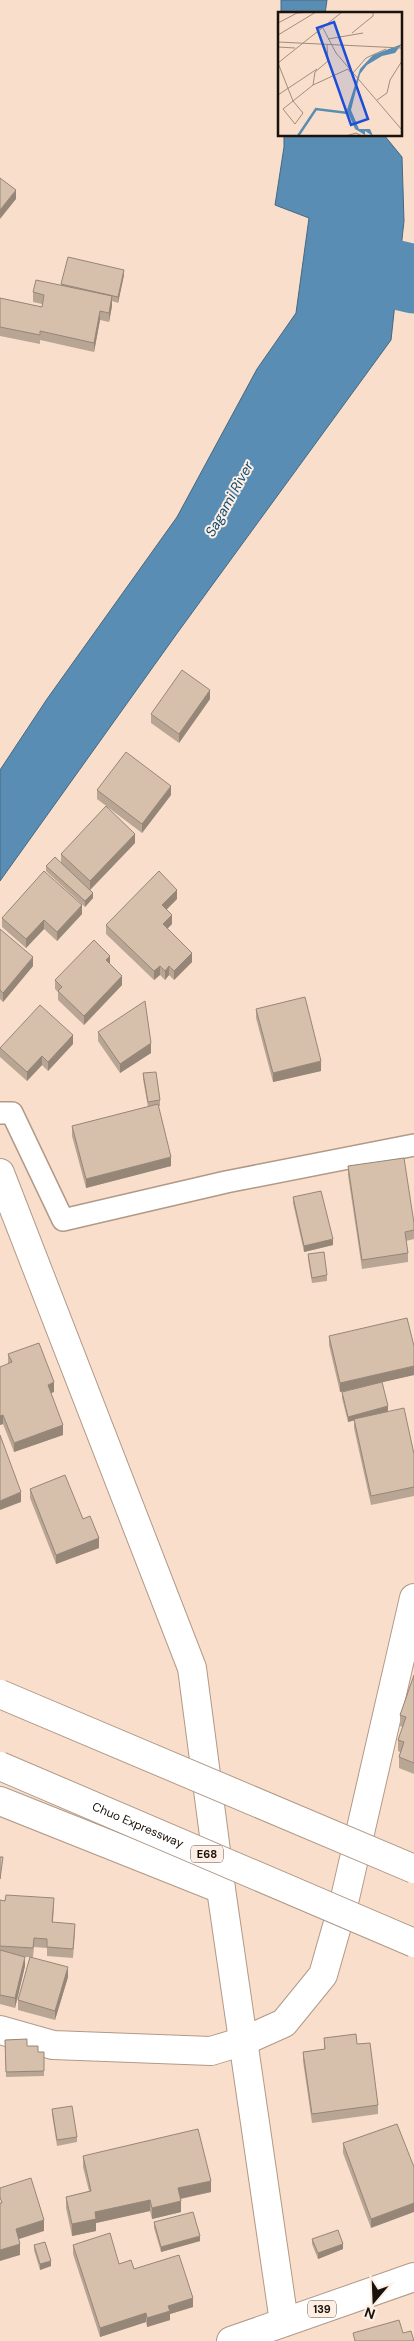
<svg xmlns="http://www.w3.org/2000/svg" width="414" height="2341" font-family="'DM Sans',sans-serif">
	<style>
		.water { fill: #598db3; stroke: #466881 }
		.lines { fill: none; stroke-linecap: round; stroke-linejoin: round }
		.river { stroke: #598db3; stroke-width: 69 }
		.lane-casing { stroke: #b19987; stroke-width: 24 }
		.street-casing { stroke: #b19987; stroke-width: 30 }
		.secondary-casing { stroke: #b19987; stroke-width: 30 }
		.highway-casing { stroke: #b19987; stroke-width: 30 }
		.lane { stroke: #fff; stroke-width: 21 }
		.street { stroke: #fff; stroke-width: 28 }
		.secondary { stroke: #fff; stroke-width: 28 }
		.highway { stroke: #fff; stroke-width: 28 }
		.highway-bridge-casing { stroke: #b19987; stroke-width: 30; stroke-linecap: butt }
		.highway-bridge { stroke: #fff; stroke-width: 28 }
		.wall { fill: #b8a593 }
		.shaded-wall { fill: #968678 }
		.building { fill: #d6c0ab; stroke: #968678 }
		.labels { text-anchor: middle; stroke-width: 4; stroke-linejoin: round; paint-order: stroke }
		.shield { fill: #feeee3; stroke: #5f544c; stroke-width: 1 }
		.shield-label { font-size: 11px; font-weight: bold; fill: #1b120b }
		.street-label { font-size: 12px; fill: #1b120b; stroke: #feeee3 }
		.water-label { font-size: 14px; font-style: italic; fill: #0d4d73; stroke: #feeee3 }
		.inset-river { fill: none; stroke: #598db3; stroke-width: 2.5 }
		.inset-road { fill: none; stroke: #a08d7e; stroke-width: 1 }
		.view { fill: #1d4ed8; fill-opacity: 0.15; stroke: #1d4ed8; stroke-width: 2.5 }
		.inset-edge { fill: none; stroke: #1b120b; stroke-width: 2.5 }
	</style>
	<rect width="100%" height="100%" fill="#f9dfcb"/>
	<!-- water -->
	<path class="water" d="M 281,0 L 327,0 L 325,14 L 281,14 Z
		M 284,135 L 384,135 L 402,157 L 404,221 L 391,340 L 178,632 L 0,881 L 0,770 L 47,699 L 177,517 L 257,369 L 296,313 L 309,218 L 275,205 L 284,147 Z"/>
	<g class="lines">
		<!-- river -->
		<path class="river" d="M 376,270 L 414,279"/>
		<!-- lane casing -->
		<g class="lane-casing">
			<path id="lane" d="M 0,1113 L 12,1113 L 63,1220 L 226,1182 L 414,1145"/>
		</g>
		<!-- street casing -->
		<g class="street-casing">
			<path id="street" d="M 0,1801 L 221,1889
				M 0,2030 L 53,2045 L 211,2051 L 244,2041 L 284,2023 L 323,1975 L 345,1898 L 414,1598"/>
		</g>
		<!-- secondary casing -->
		<g class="secondary-casing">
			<path id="secondary" d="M 0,1173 L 192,1668 L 221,1889 L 284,2322"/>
		</g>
		<!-- highway casing -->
		<g class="highway-casing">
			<path id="highway" d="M 231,2341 L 414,2277"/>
		</g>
		<!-- lane -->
		<use href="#lane" class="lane"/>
		<!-- street -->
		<use href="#street" class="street"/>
		<!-- secondary -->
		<use href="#secondary" class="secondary"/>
		<!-- highway -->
		<use href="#highway" class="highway"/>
		<!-- highway-bridge casing -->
		<g class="highway-bridge-casing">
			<g id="highway-bridge">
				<path d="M 0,1694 L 414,1869"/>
				<path id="s1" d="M 0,1766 L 414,1943"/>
			</g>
		</g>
		<!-- highway-bridge -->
		<use href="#highway-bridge" class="highway-bridge"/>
	</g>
	<!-- wall -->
	<path class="wall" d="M 124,275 L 118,303 L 112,301 L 112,306 L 109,322 L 100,320 L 94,352 L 40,340 L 40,344 L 0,336 L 0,298 L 42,307 L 42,304 L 33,302 L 33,292 L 61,286 L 61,284 Z
		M 210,699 L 179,743 L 151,723 L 151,714 Z
		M 97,790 L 171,795 L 142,833 L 97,799 Z
		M 135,843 L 90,890 L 93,898 L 85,907 L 46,871 L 46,866 L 61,863 L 61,854 Z
		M 177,899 L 167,909 L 172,924 L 167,929 L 192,962 L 174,980 L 169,975 L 165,980 L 160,975 L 154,980 L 106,934 L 106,925 Z
		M 82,914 L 57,941 L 44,929 L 26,948 L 2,927 L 2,918 Z
		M 0,929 L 33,966 L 3,1002 L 0,999 Z
		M 55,980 L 122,985 L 84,1025 L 58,1000 L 58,992 L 55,989 Z
		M 256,1009 L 321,1071 L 273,1082 L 256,1018 Z
		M 98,1032 L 151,1053 L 120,1073 L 98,1041 Z
		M 73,1044 L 48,1071 L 42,1065 L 27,1081 L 0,1057 L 0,1048 Z
		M 143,1073 L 160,1100 L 160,1106 L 158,1106 L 171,1166 L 86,1188 L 72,1136 L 72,1126 L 148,1107 L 143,1079 Z
		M 348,1166 L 414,1223 L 414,1239 L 406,1241 L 408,1253 L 408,1262 L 362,1269 L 348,1175 Z
		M 293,1197 L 333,1245 L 304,1252 L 293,1203 Z
		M 308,1254 L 327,1275 L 327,1281 L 312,1283 L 308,1259 Z
		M 329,1336 L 414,1375 L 382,1382 L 388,1412 L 414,1454 L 414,1496 L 371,1505 L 354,1428 L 354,1420 L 348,1422 L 342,1398 L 342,1392 L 378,1383 L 340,1392 L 329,1345 Z
		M 8,1354 L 54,1392 L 51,1393 L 63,1435 L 14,1452 L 3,1424 L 0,1425 L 8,1364 Z
		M 30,1489 L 83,1519 L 99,1548 L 56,1564 L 30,1498 Z
		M 414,1675 L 414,1774 L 399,1768 L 399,1757 L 400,1752 L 398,1751 L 398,1740 L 403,1727 L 400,1726 L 400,1715 Z
		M 0,1900 L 54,1907 L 53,1922 L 75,1933 L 73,1958 L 47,1956 L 47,1948 L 34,1947 L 33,1957 L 25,1957 L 25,1966 L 15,2008 L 0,2004 Z
		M 68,1977 L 55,2020 L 18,2010 L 18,2000 Z
		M 324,2038 L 378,2105 L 378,2114 L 312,2123 L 303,2061 L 303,2052 L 324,2049 Z
		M 5,2040 L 38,2052 L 44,2071 L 44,2076 L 6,2077 Z
		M 52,2109 L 77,2137 L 77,2142 L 57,2146 L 52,2114 Z
		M 397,2124 L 371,2228 L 343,2153 L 343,2143 Z
		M 83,2156 L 211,2192 L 181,2199 L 181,2212 L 152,2219 L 150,2211 L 96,2223 L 96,2231 L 72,2236 L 66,2208 L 66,2197 L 89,2191 L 83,2167 Z
		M 154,2222 L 200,2241 L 161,2252 L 154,2228 Z
		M 312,2239 L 343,2249 L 318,2259 L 312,2244 Z
		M 34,2245 L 51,2266 L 40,2270 L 34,2250 Z
		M 73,2245 L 119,2264 L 134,2269 L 193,2307 L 170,2314 L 170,2320 L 147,2327 L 146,2322 L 100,2337 L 73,2254 Z"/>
	<!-- shaded-wall -->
	<path class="shaded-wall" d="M 16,190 L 16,199 L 0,219 L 0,210 Z
		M 124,270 L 124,275 L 118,303 L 118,297 Z
		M 112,296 L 112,306 L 109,322 L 109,313 Z
		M 100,311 L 100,320 L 94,352 L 94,343 Z
		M 210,690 L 210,699 L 179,743 L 179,734 Z
		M 171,786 L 171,795 L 142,833 L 142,824 Z
		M 135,834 L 135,843 L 90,890 L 90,881 Z
		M 177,890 L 177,899 L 162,914 L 162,905 Z
		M 93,893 L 93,898 L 85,907 L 85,901 Z
		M 82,905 L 82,914 L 57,941 L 57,932 Z
		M 172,915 L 172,924 L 163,933 L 163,924 Z
		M 44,920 L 44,929 L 26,948 L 26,939 Z
		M 192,953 L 192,962 L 174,980 L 174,971 Z
		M 110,956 L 110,965 L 106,960 Z
		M 33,957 L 33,966 L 3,1002 L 3,993 Z
		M 160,966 L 160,975 L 154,980 L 154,971 Z
		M 169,966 L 169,975 L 165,980 L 165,971 Z
		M 122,976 L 122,985 L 84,1025 L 84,1016 Z
		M 73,1035 L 73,1044 L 48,1071 L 48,1062 Z
		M 151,1043 L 151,1053 L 120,1073 L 120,1064 Z
		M 42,1056 L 42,1065 L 27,1081 L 27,1072 Z
		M 321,1061 L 321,1071 L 273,1082 L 273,1073 Z
		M 171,1157 L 171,1166 L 86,1188 L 86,1179 Z
		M 333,1239 L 333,1245 L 304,1252 L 304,1246 Z
		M 414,1366 L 414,1375 L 340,1392 L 340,1383 Z
		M 54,1382 L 54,1392 L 48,1394 L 48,1385 Z
		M 388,1406 L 388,1412 L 348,1422 L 348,1417 Z
		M 3,1415 L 3,1424 L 0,1425 L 0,1416 Z
		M 63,1425 L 63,1435 L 14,1452 L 14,1443 Z
		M 21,1492 L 21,1502 L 0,1510 L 0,1501 Z
		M 99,1538 L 99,1548 L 56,1564 L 56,1555 Z
		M 25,1957 L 25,1966 L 15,2008 L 15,1998 Z
		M 68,1967 L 68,1977 L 55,2020 L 55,2011 Z
		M 211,2181 L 211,2192 L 178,2199 L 178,2188 Z
		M 150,2200 L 150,2211 L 96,2223 L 96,2231 L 72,2236 L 72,2224 L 95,2212 Z
		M 181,2201 L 181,2212 L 152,2219 L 152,2208 Z
		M 414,2203 L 414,2212 L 371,2228 L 371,2219 Z
		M 44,2220 L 44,2231 L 16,2240 L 16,2229 Z
		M 200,2236 L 200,2241 L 161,2252 L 161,2247 Z
		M 20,2244 L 20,2255 L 0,2261 L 0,2250 Z
		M 343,2244 L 343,2249 L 318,2259 L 318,2253 Z
		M 51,2261 L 51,2266 L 40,2270 L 40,2264 Z
		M 193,2298 L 193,2307 L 170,2314 L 170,2320 L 147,2327 L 147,2318 L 168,2306 Z
		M 146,2313 L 146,2322 L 100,2337 L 100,2328 Z"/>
	<!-- building -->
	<path class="building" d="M 0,178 L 16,190 L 0,210 Z
		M 68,257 L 124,270 L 118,297 L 61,284 Z
		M 36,280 L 112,296 L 109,313 L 100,311 L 94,343 L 40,331 L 40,335 L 0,327 L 0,298 L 42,307 L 44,295 L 33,292 Z
		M 182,670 L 210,690 L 179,734 L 151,714 Z
		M 126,752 L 171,786 L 142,824 L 97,790 Z
		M 106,806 L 135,834 L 90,881 L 61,854 Z
		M 55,857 L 93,893 L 85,901 L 46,866 Z
		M 44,871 L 82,905 L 57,932 L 44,920 L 26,939 L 2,918 Z
		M 159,871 L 177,890 L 162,905 L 172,915 L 163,924 L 192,953 L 174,971 L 169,966 L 165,971 L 160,966 L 154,971 L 106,925 Z
		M 0,929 L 33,957 L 3,993 L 0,990 Z
		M 94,940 L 110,956 L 106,960 L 122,976 L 84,1016 L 58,991 L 62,987 L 55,980 Z
		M 305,997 L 321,1061 L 273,1073 L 256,1009 Z
		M 145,1001 L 151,1043 L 120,1064 L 98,1032 Z
		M 40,1005 L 73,1035 L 48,1062 L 42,1056 L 27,1072 L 0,1048 Z
		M 156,1072 L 160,1100 L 148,1102 L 143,1073 Z
		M 158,1104 L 171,1157 L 86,1179 L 72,1126 Z
		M 404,1158 L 414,1223 L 414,1230 L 405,1232 L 408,1253 L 362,1260 L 348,1166 Z
		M 321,1191 L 333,1239 L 304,1246 L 293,1197 Z
		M 324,1252 L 327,1275 L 312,1278 L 308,1254 Z
		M 407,1318 L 414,1346 L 414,1366 L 340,1383 L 329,1336 Z
		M 39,1343 L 54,1382 L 48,1385 L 63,1425 L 14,1443 L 3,1415 L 0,1416 L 0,1367 L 12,1362 L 8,1354 Z
		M 382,1382 L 388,1406 L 348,1417 L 342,1392 Z
		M 404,1408 L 414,1454 L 414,1487 L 371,1496 L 354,1419 Z
		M 0,1435 L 21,1492 L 0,1501 Z
		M 65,1475 L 83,1519 L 90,1516 L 99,1538 L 56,1555 L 30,1489 Z
		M 414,1675 L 414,1763 L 399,1757 L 404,1742 L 398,1740 L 406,1717 L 400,1715 Z
		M 0,1857 L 3,1857 L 0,1879 Z
		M 6,1895 L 54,1898 L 52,1922 L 75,1924 L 73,1949 L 47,1947 L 47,1939 L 34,1938 L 33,1948 L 0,1946 L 0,1900 L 5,1901 Z
		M 0,1950 L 25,1957 L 15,1998 L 0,1995 Z
		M 30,1957 L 68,1967 L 55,2011 L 18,2000 Z
		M 356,2034 L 357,2044 L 370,2043 L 378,2105 L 312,2114 L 303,2052 L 325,2049 L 324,2038 Z
		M 27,2039 L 27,2046 L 38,2046 L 38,2052 L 44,2052 L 44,2071 L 6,2072 L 5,2040 Z
		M 72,2106 L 77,2137 L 57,2140 L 52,2109 Z
		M 397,2124 L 414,2167 L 414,2203 L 371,2219 L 343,2143 Z
		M 198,2129 L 211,2181 L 178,2188 L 181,2201 L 152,2208 L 150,2200 L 95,2212 L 96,2219 L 72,2224 L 66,2197 L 91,2191 L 83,2156 Z
		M 31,2178 L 44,2220 L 16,2229 L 20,2244 L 0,2250 L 0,2203 L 2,2203 L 0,2197 L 0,2188 Z
		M 193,2212 L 200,2236 L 161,2247 L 154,2222 Z
		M 338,2230 L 343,2244 L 318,2253 L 312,2239 Z
		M 110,2233 L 119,2264 L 131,2260 L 134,2269 L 179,2255 L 193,2298 L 168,2306 L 170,2311 L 147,2318 L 146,2313 L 100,2328 L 73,2245 Z
		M 45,2242 L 51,2261 L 40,2264 L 34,2245 Z
		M 399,2320 L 403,2333 L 411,2331 L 414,2341 L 355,2341 L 353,2333 Z"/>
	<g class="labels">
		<!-- shield labels -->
		<g class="shield">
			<rect x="191" y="1845.5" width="32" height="17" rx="4"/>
			<rect x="308" y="2300.5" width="28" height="17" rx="4"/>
		</g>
		<g class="shield-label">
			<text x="207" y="1858">E68</text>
			<text x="322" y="2313">139</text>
		</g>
		<!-- street labels -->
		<g class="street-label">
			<text dy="4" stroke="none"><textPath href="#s1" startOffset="150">Chuo Expressway</textPath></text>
		</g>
		<!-- water labels -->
		<g class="water-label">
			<text transform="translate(229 499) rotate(-61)" y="5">Sagami River</text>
		</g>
	</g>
	<!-- overview -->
	<g transform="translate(278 12)">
		<rect width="124" height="124" fill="#f9dfcb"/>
		<path d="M 124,32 L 117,41 L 104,44 L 89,53 L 82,62 L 73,98 L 81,117 L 92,117 L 95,124 L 87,119 L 87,123 L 77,117 L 69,98 L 82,57 L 95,43 Z" fill="#598db3"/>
		<path class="inset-river" d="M 20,124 L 38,97 L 70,101"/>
		<path class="inset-road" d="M 0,11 L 19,1 L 32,0M 45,16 L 58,41 L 124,118M 74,21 L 95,4 L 95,0M 0,23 L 38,0M 50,27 L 85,21M 0,30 L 124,36M 0,35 L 17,36M 0,51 L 15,89 L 35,73 L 70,57 L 72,60M 0,51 L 64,0M 75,61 L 88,46 L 108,37M 35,73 L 37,60 L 50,49 L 49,33M 0,83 L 39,57M 99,88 L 109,81 L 112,68 L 124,49M 15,89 L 25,101 L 17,112 L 5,97 ZM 68,124 L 78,121 L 84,124"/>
		<path class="view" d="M 56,10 L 90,107 L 73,113 L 39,16 Z"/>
		<rect width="124" height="124" class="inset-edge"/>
	</g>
	<!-- north arrow -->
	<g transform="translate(374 2301) rotate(199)" stroke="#feeee3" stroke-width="4" paint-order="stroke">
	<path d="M0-4L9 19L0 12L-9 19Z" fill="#1b120b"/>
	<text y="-8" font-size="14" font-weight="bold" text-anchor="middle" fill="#1b120b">N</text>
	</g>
</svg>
